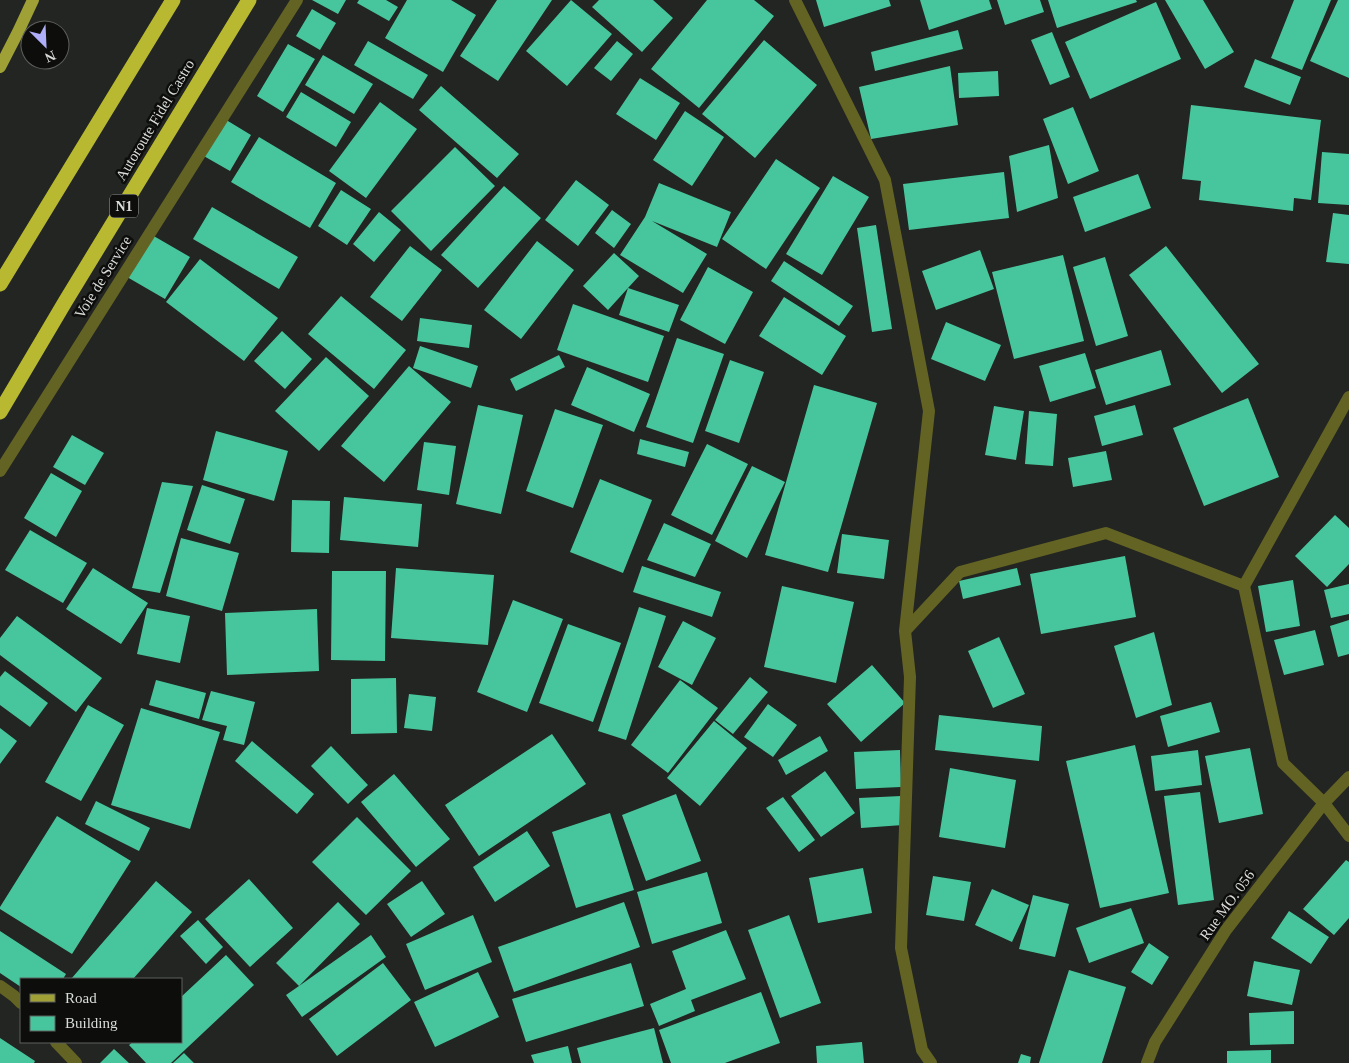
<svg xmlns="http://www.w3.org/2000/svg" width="1349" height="1063" font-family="Georgia,serif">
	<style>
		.building { fill: #47c69d }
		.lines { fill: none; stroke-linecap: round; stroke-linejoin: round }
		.minor { stroke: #636324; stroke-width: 12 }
		.major { stroke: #9fa035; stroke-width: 12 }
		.highway { stroke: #b8b831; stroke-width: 15 }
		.labels { text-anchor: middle; stroke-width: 5; stroke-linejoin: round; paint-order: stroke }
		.shield { fill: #0d0e0c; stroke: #9c9e9c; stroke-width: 1 }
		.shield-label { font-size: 14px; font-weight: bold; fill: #d9dcd9 }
		.street-label { font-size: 15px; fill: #d9dcd9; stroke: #0d0e0c }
	</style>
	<rect width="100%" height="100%" fill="#222521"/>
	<!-- building -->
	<path class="building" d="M 312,0 L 346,0 L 338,14 Z
		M 359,0 L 386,0 L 398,7 L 389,21 L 357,3 Z
		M 407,0 L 451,0 L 476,15 L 443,72 L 385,38 Z
		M 497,0 L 552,0 L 498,81 L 460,56 Z
		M 571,0 L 612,34 L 567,86 L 526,51 Z
		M 599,0 L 653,0 L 673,18 L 642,52 L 592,7 Z
		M 707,0 L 754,0 L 774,16 L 699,108 L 651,69 Z
		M 816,0 L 889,0 L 891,6 L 824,27 Z
		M 920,0 L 989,0 L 992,9 L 929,30 Z
		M 997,0 L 1040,0 L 1044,12 L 1005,25 Z
		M 1048,0 L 1136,0 L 1137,2 L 1057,28 Z
		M 1165,0 L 1203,0 L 1234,52 L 1205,69 Z
		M 1294,0 L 1331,0 L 1302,70 L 1271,58 Z
		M 1338,0 L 1349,0 L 1349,78 L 1310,61 Z
		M 1156,2 L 1181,59 L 1090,99 L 1065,42 Z
		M 312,9 L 336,23 L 320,50 L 296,36 Z
		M 958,30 L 963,49 L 875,71 L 871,52 Z
		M 1052,32 L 1070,77 L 1050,85 L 1031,40 Z
		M 764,40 L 817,85 L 755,158 L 702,114 Z
		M 368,41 L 428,75 L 413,99 L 354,65 Z
		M 617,41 L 633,54 L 611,81 L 594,68 Z
		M 288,44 L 315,59 L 283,112 L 257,96 Z
		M 323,55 L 373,84 L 354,114 L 305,85 Z
		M 1255,59 L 1301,77 L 1290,105 L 1244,87 Z
		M 950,66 L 958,125 L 871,139 L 859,87 Z
		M 998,71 L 999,96 L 959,98 L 958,73 Z
		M 640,78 L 680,103 L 656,140 L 616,114 Z
		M 441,86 L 519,154 L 497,178 L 419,110 Z
		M 301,92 L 351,122 L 336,147 L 286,117 Z
		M 380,102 L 417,129 L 366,198 L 329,171 Z
		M 1191,105 L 1321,120 L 1311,200 L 1294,198 L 1293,211 L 1199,200 L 1201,181 L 1182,179 Z
		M 1073,107 L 1099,171 L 1068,184 L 1043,119 Z
		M 685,111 L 724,137 L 692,186 L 653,160 Z
		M 223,118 L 251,135 L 230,171 L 202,155 Z
		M 259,137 L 336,183 L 310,228 L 231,182 Z
		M 1049,145 L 1058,198 L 1017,212 L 1009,156 Z
		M 455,147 L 495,186 L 431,251 L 391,211 Z
		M 1322,152 L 1349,154 L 1349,205 L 1318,203 Z
		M 776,159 L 820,188 L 766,269 L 722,239 Z
		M 1004,172 L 1009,218 L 909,230 L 903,184 Z
		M 1138,174 L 1151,208 L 1085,232 L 1073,197 Z
		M 833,176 L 869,197 L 822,275 L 786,254 Z
		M 576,180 L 609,205 L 578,246 L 545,220 Z
		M 659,183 L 731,212 L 717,247 L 652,221 L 707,254 L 683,293 L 620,255 L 645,217 Z
		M 504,186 L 541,218 L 478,288 L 441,255 Z
		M 341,190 L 371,209 L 347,245 L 318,226 Z
		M 212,207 L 298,257 L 279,289 L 193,239 Z
		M 612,210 L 631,224 L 614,248 L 595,233 Z
		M 379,212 L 401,230 L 374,262 L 353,244 Z
		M 1333,213 L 1349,215 L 1349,264 L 1326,262 Z
		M 876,225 L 892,329 L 872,332 L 857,228 Z
		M 152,235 L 190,257 L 165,299 L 127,277 Z
		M 537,241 L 574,270 L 521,339 L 484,310 Z
		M 410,246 L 442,270 L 402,321 L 370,297 Z
		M 1166,246 L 1259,364 L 1222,393 L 1129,275 Z
		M 980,250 L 994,289 L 936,310 L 922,271 Z
		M 614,253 L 639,276 L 628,288 L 679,305 L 669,332 L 619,315 L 628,288 L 608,310 L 583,286 Z
		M 1063,255 L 1084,341 L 1014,359 L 992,272 Z
		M 1105,257 L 1128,336 L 1096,346 L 1073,267 Z
		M 200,259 L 278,318 L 244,361 L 166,302 Z
		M 784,261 L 853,306 L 839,326 L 771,281 Z
		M 708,267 L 753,292 L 725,344 L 680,320 Z
		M 341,296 L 406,350 L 374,389 L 308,334 Z
		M 784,297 L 846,336 L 822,375 L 759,336 Z
		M 573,304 L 664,336 L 648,382 L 557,350 Z
		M 420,318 L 472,325 L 469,348 L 417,341 Z
		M 946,322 L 1001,345 L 985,381 L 931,359 Z
		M 282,331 L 312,359 L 285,389 L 254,361 Z
		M 677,338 L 724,354 L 693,443 L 646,427 Z
		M 420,346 L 478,366 L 471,388 L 413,368 Z
		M 1161,350 L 1171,385 L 1106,405 L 1095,370 Z
		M 1085,353 L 1096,388 L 1050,402 L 1039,366 Z
		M 559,355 L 565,367 L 516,391 L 510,379 Z
		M 326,357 L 369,396 L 319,451 L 275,411 Z
		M 730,360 L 764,372 L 739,443 L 705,431 Z
		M 409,366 L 451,402 L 384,482 L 341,446 Z
		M 587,367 L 650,394 L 634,432 L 571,405 Z
		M 814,385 L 877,403 L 828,572 L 765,555 Z
		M 1248,398 L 1279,477 L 1204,506 L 1173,428 Z
		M 478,405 L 523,415 L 501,514 L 456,504 Z
		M 1135,405 L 1143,435 L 1102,446 L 1094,416 Z
		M 994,406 L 1024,411 L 1016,460 L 985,455 Z
		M 555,409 L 603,425 L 573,508 L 526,491 Z
		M 1029,411 L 1057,414 L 1053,466 L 1025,464 Z
		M 216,431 L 288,451 L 274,501 L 203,480 Z
		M 72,435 L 104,453 L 85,485 L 53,467 Z
		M 640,439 L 689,452 L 685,467 L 637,454 Z
		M 424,442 L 456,446 L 449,495 L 417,490 Z
		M 707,444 L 748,464 L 712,535 L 671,515 Z
		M 1106,451 L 1112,480 L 1073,487 L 1068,458 Z
		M 752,466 L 785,482 L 747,558 L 715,541 Z
		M 51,473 L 82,491 L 56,537 L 24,518 Z
		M 600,479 L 652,500 L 623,573 L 570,552 Z
		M 162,482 L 193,486 L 160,593 L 132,588 Z
		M 202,485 L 245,499 L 230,544 L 187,530 Z
		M 344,497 L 422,504 L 418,547 L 340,540 Z
		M 292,500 L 330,501 L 329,553 L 291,552 Z
		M 1335,515 L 1349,528 L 1349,564 L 1327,587 L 1295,556 Z
		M 664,523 L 711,544 L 695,577 L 647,560 Z
		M 30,530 L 87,563 L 63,603 L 5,570 Z
		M 842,534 L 889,540 L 884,579 L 837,573 Z
		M 181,538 L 239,553 L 222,611 L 166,596 Z
		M 1125,556 L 1136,617 L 1041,634 L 1030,574 Z
		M 642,566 L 721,592 L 712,617 L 633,592 Z
		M 93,568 L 148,603 L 121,644 L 66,609 Z
		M 396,568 L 494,575 L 488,645 L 391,638 Z
		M 1017,568 L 1021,585 L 963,599 L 959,581 Z
		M 332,571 L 386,571 L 385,661 L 331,660 Z
		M 1293,580 L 1300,626 L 1266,632 L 1258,586 Z
		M 1349,584 L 1349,614 L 1331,618 L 1324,590 Z
		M 782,586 L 854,602 L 836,683 L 764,667 Z
		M 513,600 L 563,619 L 527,712 L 477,692 Z
		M 639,607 L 666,616 L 626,740 L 598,731 Z
		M 147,608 L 190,616 L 180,663 L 137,654 Z
		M 317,609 L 319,671 L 227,675 L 225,613 Z
		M 17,616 L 102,678 L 76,712 L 0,655 L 0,638 Z
		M 1349,620 L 1349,654 L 1338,657 L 1330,626 Z
		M 683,621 L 716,638 L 692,685 L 658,667 Z
		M 568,624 L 621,643 L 593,722 L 539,703 Z
		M 1315,630 L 1324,665 L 1284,675 L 1274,640 Z
		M 1154,632 L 1172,705 L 1136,718 L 1114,646 Z
		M 999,637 L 1025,694 L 993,708 L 968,651 Z
		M 872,665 L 905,703 L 861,742 L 827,704 Z
		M 5,671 L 48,703 L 30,727 L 0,705 L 0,677 Z
		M 750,677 L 768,692 L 733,734 L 715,720 Z
		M 396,678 L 397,733 L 351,734 L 351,679 Z
		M 156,680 L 206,693 L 199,719 L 149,705 Z
		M 680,680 L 718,708 L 668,773 L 631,745 Z
		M 211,691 L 255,702 L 244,745 L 223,740 L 227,726 L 202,720 Z
		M 409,694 L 436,697 L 432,731 L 404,728 Z
		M 1211,702 L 1220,732 L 1168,747 L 1160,716 Z
		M 768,704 L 797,725 L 773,757 L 744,737 Z
		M 88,705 L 124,725 L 81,801 L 45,782 Z
		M 141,708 L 220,732 L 190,829 L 111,805 Z
		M 939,715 L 1042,726 L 1039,761 L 935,750 Z
		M 714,721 L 747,748 L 700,806 L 667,778 Z
		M 0,728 L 17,741 L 0,764 Z
		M 552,734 L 586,784 L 479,856 L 445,805 Z
		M 820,736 L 828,751 L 786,775 L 778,760 Z
		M 252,741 L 314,794 L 297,814 L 235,761 Z
		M 1135,745 L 1169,893 L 1100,908 L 1066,761 Z
		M 331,746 L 368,785 L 348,804 L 311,766 Z
		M 1250,748 L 1263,814 L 1219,823 L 1205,756 Z
		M 900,750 L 901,787 L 856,789 L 854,752 Z
		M 1198,750 L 1202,785 L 1155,791 L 1151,756 Z
		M 950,768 L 1016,780 L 1005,848 L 939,837 Z
		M 825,771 L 855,813 L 821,837 L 791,796 Z
		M 394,774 L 450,839 L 416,867 L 361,802 Z
		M 1200,792 L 1214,900 L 1178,905 L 1164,796 Z
		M 676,794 L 701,861 L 646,881 L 622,815 Z
		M 901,796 L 903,825 L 861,828 L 859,798 Z
		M 783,797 L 815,840 L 799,852 L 766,808 Z
		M 96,801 L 150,828 L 139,851 L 85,824 Z
		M 610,813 L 634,890 L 576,908 L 552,832 Z
		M 57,816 L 131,861 L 72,954 L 0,909 L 0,907 Z
		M 357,817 L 411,871 L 366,915 L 312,862 Z
		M 527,831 L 550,866 L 495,902 L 473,867 Z
		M 1346,860 L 1349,862 L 1349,918 L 1334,935 L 1303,909 Z
		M 863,868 L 872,913 L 818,923 L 809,878 Z
		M 707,872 L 722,923 L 652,944 L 637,892 Z
		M 933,876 L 971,882 L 964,921 L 926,915 Z
		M 249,879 L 293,928 L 250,967 L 205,919 Z
		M 156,881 L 192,912 L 133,979 L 71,979 Z
		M 422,881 L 445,914 L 411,937 L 387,904 Z
		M 992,889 L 1029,905 L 1012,942 L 975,925 Z
		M 1033,895 L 1069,904 L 1055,957 L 1019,949 Z
		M 338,902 L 360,924 L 299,986 L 371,935 L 386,957 L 302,1017 L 286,995 L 299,986 L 276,963 Z
		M 624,902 L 640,947 L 514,992 L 498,947 Z
		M 1131,908 L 1144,943 L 1089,963 L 1076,928 Z
		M 1289,911 L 1329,937 L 1311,964 L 1271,938 Z
		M 473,915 L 492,962 L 425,990 L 406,944 Z
		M 789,915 L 821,1003 L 780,1018 L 748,930 Z
		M 198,920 L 223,947 L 206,964 L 180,936 Z
		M 726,930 L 746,979 L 691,1000 L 695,1011 L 659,1026 L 650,1004 L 686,989 L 672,951 Z
		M 0,931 L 66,974 L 63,979 L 21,979 L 21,987 L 0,973 Z
		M 1149,943 L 1169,957 L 1152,985 L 1131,972 Z
		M 226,955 L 254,985 L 171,1063 L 146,1063 L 129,1045 L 133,1042 L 181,1042 L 181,997 Z
		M 1254,961 L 1300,970 L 1292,1005 L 1247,996 Z
		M 383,963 L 411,1000 L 337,1056 L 309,1019 Z
		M 631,963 L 644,1006 L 526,1042 L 512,999 Z
		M 1069,970 L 1126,987 L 1102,1063 L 1039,1063 Z
		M 478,972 L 499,1017 L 435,1047 L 414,1002 Z
		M 761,992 L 780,1043 L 725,1063 L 671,1063 L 659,1030 Z
		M 1294,1011 L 1294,1044 L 1250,1045 L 1249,1013 Z
		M 654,1028 L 663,1063 L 581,1063 L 577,1048 Z
		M 0,1038 L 35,1061 L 34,1063 L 0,1063 Z
		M 862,1042 L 864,1063 L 817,1063 L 816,1046 Z
		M 568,1046 L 572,1063 L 534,1063 L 531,1055 Z
		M 114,1049 L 129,1063 L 100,1063 Z
		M 1271,1050 L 1271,1063 L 1227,1063 L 1227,1051 Z
		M 184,1053 L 194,1063 L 173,1063 Z
		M 1021,1054 L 1031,1057 L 1030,1063 L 1018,1063 Z"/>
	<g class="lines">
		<!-- minor -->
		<path class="minor" d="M 795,0 L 885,180 L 929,411 L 905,631 L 910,677 L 901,948 L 922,1050 L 931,1063
			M 1349,397 L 1244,586 L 1283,763 L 1324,803 L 1349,836
			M 0,471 L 297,0
			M 905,631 L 960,572 L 1106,533 L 1244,586
			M 0,986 L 14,996 L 21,1003
			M 56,1042 L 76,1063
			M 1147,1063 L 1155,1042 L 1226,930 L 1324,803 L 1349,777"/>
		<!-- major -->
		<path class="major" d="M 0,67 L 18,32 L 33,0"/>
		<!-- highway -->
		<path class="highway" d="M 0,284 L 173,0
			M 0,412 L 65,302 L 249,0"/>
	</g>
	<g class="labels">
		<!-- shield labels -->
		<rect class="shield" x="110" y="194.5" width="28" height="23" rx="4"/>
		<g class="shield-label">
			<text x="124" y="211">N1</text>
		</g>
		<!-- street labels -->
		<g class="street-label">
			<text transform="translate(155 120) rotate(-59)" y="5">Autoroute Fidel Castro</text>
			<text transform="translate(103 277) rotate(-58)" y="5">Voie de Service</text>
			<text transform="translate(1227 905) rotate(-54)" y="5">Rue MO. 056</text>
		</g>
	</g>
	<!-- legend -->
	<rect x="20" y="978" width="162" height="65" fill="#0d0e0c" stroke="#5f605e"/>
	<rect x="30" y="994" width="25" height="8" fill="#9fa035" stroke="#5f605e"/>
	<text x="65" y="1003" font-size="15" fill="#d9dcd9">Road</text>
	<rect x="30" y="1016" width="25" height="15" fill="#47c69d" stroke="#5f605e"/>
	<text x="65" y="1028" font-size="15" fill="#d9dcd9">Building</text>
	<!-- north arrow -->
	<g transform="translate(45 45) rotate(156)"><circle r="24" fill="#0d0e0c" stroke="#5f605e"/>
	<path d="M0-4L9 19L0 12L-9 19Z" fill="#afaefa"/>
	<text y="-8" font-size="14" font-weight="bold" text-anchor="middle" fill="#d9dcd9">N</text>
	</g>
</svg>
